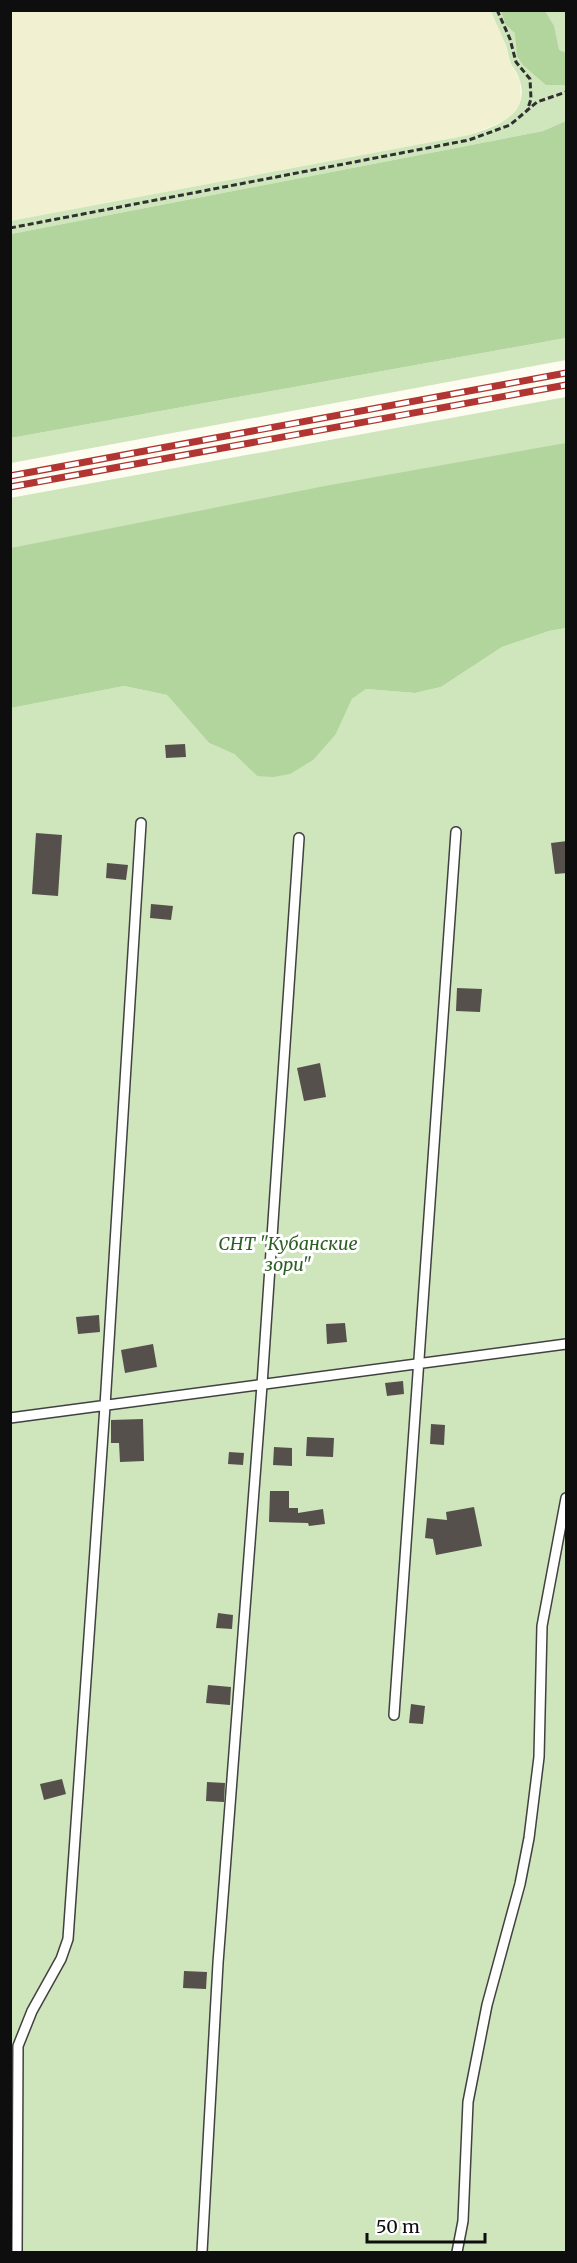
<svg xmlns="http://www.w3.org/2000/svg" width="577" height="2263" font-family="Merriweather,serif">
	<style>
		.farmland { fill: #f1f1d2 }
		.green { fill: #cfe5bc }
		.forest { fill: #b2d49d }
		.building { fill: #55504b }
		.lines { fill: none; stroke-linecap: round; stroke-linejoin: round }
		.lane-casing { stroke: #414141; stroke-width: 12 }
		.path { stroke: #303030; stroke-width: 3; stroke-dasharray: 6 3; stroke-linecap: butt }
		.lane { stroke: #fff; stroke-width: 9 }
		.rail-casing { stroke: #b03533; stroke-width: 7 }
		.rail { stroke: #fff; stroke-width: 4.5; stroke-dasharray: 14; stroke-linecap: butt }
		.labels { text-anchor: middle; stroke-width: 6; stroke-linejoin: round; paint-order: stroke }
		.park-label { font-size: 18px; font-style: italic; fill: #2d5f24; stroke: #fff }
	</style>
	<rect width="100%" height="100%" fill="#fdfcf0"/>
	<!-- farmland -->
	<path class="farmland" d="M 11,11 L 491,11 L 505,42 L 510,62 L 520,81 L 521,103 L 509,119 L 469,135 L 11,221 Z"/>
	<!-- green -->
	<path class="green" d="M 491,11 L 566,11 L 566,121 L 543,131 L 11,234 L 10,221 L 469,135 C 496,126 530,116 520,81 C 518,74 514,69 511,64 C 508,57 508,48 504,41 C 500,31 495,21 491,11 Z
		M 566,338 L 566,360 L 11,463 L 11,438 Z
		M 566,397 L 566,451 L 11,553 L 10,498 Z
		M 566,628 L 566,2252 L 11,2252 L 11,708 L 124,686 L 167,695 L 209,743 L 234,754 L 257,776 L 336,734 L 352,699 L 366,689 L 415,693 L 441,687 L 502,647 L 549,631 Z"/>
	<!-- forest -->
	<path class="forest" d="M 501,11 L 545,11 L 554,26 L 559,50 L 566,53 L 566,85 L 546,85 L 523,65 L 517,56 L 515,33 L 506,25 Z
		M 566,121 L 566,338 L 11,438 L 11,234 L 543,131 Z
		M 566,443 L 566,628 L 549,631 L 502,647 L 441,687 L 415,693 L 366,689 L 352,699 L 336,734 L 313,760 L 290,774 L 273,777 L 257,776 L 234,754 L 209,743 L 167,695 L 124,686 L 11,708 L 11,548 L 325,486 Z"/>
	<!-- building -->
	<path class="building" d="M 185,744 L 186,757 L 166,758 L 165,745 Z
		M 36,833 L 62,835 L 58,896 L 32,894 Z
		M 567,841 L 567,873 L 555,874 L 551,843 Z
		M 107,863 L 128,865 L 126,880 L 106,878 Z
		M 151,904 L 173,906 L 171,920 L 150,918 Z
		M 457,988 L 482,989 L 480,1012 L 456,1011 Z
		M 320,1063 L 326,1097 L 304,1101 L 297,1068 Z
		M 99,1315 L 100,1332 L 78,1334 L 76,1317 Z
		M 345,1323 L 347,1342 L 327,1344 L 326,1324 Z
		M 153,1344 L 157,1367 L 125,1373 L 121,1350 Z
		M 403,1381 L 404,1394 L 387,1396 L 385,1383 Z
		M 143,1419 L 144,1461 L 120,1462 L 119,1443 L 111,1443 L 111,1420 Z
		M 431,1424 L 445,1425 L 444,1445 L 430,1444 Z
		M 307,1437 L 334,1438 L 333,1457 L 306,1456 Z
		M 274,1447 L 292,1448 L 292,1466 L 273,1465 Z
		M 229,1452 L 244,1453 L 243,1465 L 228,1464 Z
		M 270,1491 L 289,1491 L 289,1508 L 298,1508 L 298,1513 L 323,1509 L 325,1524 L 309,1526 L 308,1523 L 269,1522 Z
		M 474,1507 L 482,1546 L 436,1555 L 433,1539 L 425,1538 L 427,1518 L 447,1520 L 446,1512 Z
		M 218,1613 L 233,1615 L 232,1629 L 216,1628 Z
		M 208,1685 L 231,1687 L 230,1705 L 206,1703 Z
		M 411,1704 L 425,1706 L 423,1724 L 409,1723 Z
		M 62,1779 L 66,1794 L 44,1800 L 40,1784 Z
		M 207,1782 L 225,1783 L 224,1802 L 206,1801 Z
		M 184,1971 L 207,1972 L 206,1989 L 183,1988 Z"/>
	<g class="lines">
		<!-- lane casing -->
		<g class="lane-casing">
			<path id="lane" d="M 10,1418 L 566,1344
				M 394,1715 L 456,832
				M 17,2252 L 18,2046 L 32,2011 L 61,1959 L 68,1939 L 105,1406 L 141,823
				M 202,2252 L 218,1963 L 262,1385 L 299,838
				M 457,2252 L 463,2221 L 468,2102 L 487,2005 L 520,1884 L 529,1838 L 539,1757 L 542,1626 L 566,1498"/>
		</g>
		<!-- path -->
		<path class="path" d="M 497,10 L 510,39 L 516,62 L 530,79 L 531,99 L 527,111
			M 10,228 L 469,140 L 510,125 L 537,102 L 566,92"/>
		<!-- lane -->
		<use href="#lane" class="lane"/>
		<!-- rail casing -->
		<g class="rail-casing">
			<path id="rail" d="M 10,476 L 566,373
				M 10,487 L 566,385"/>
		</g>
		<!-- rail -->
		<use href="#rail" class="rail"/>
	</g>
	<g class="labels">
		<!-- park labels -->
		<g class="park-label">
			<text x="288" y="1250">СНТ "Кубанские<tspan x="288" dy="21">зори"</tspan></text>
		</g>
	</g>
	<!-- border -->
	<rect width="577" height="2263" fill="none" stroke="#0e0e0e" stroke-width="24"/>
	<!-- scale -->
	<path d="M367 2233v9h118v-9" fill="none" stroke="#0e0e0e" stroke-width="3"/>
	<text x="376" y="2233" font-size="18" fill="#0e0e0e" stroke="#ffffff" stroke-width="4.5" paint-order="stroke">50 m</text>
</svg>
